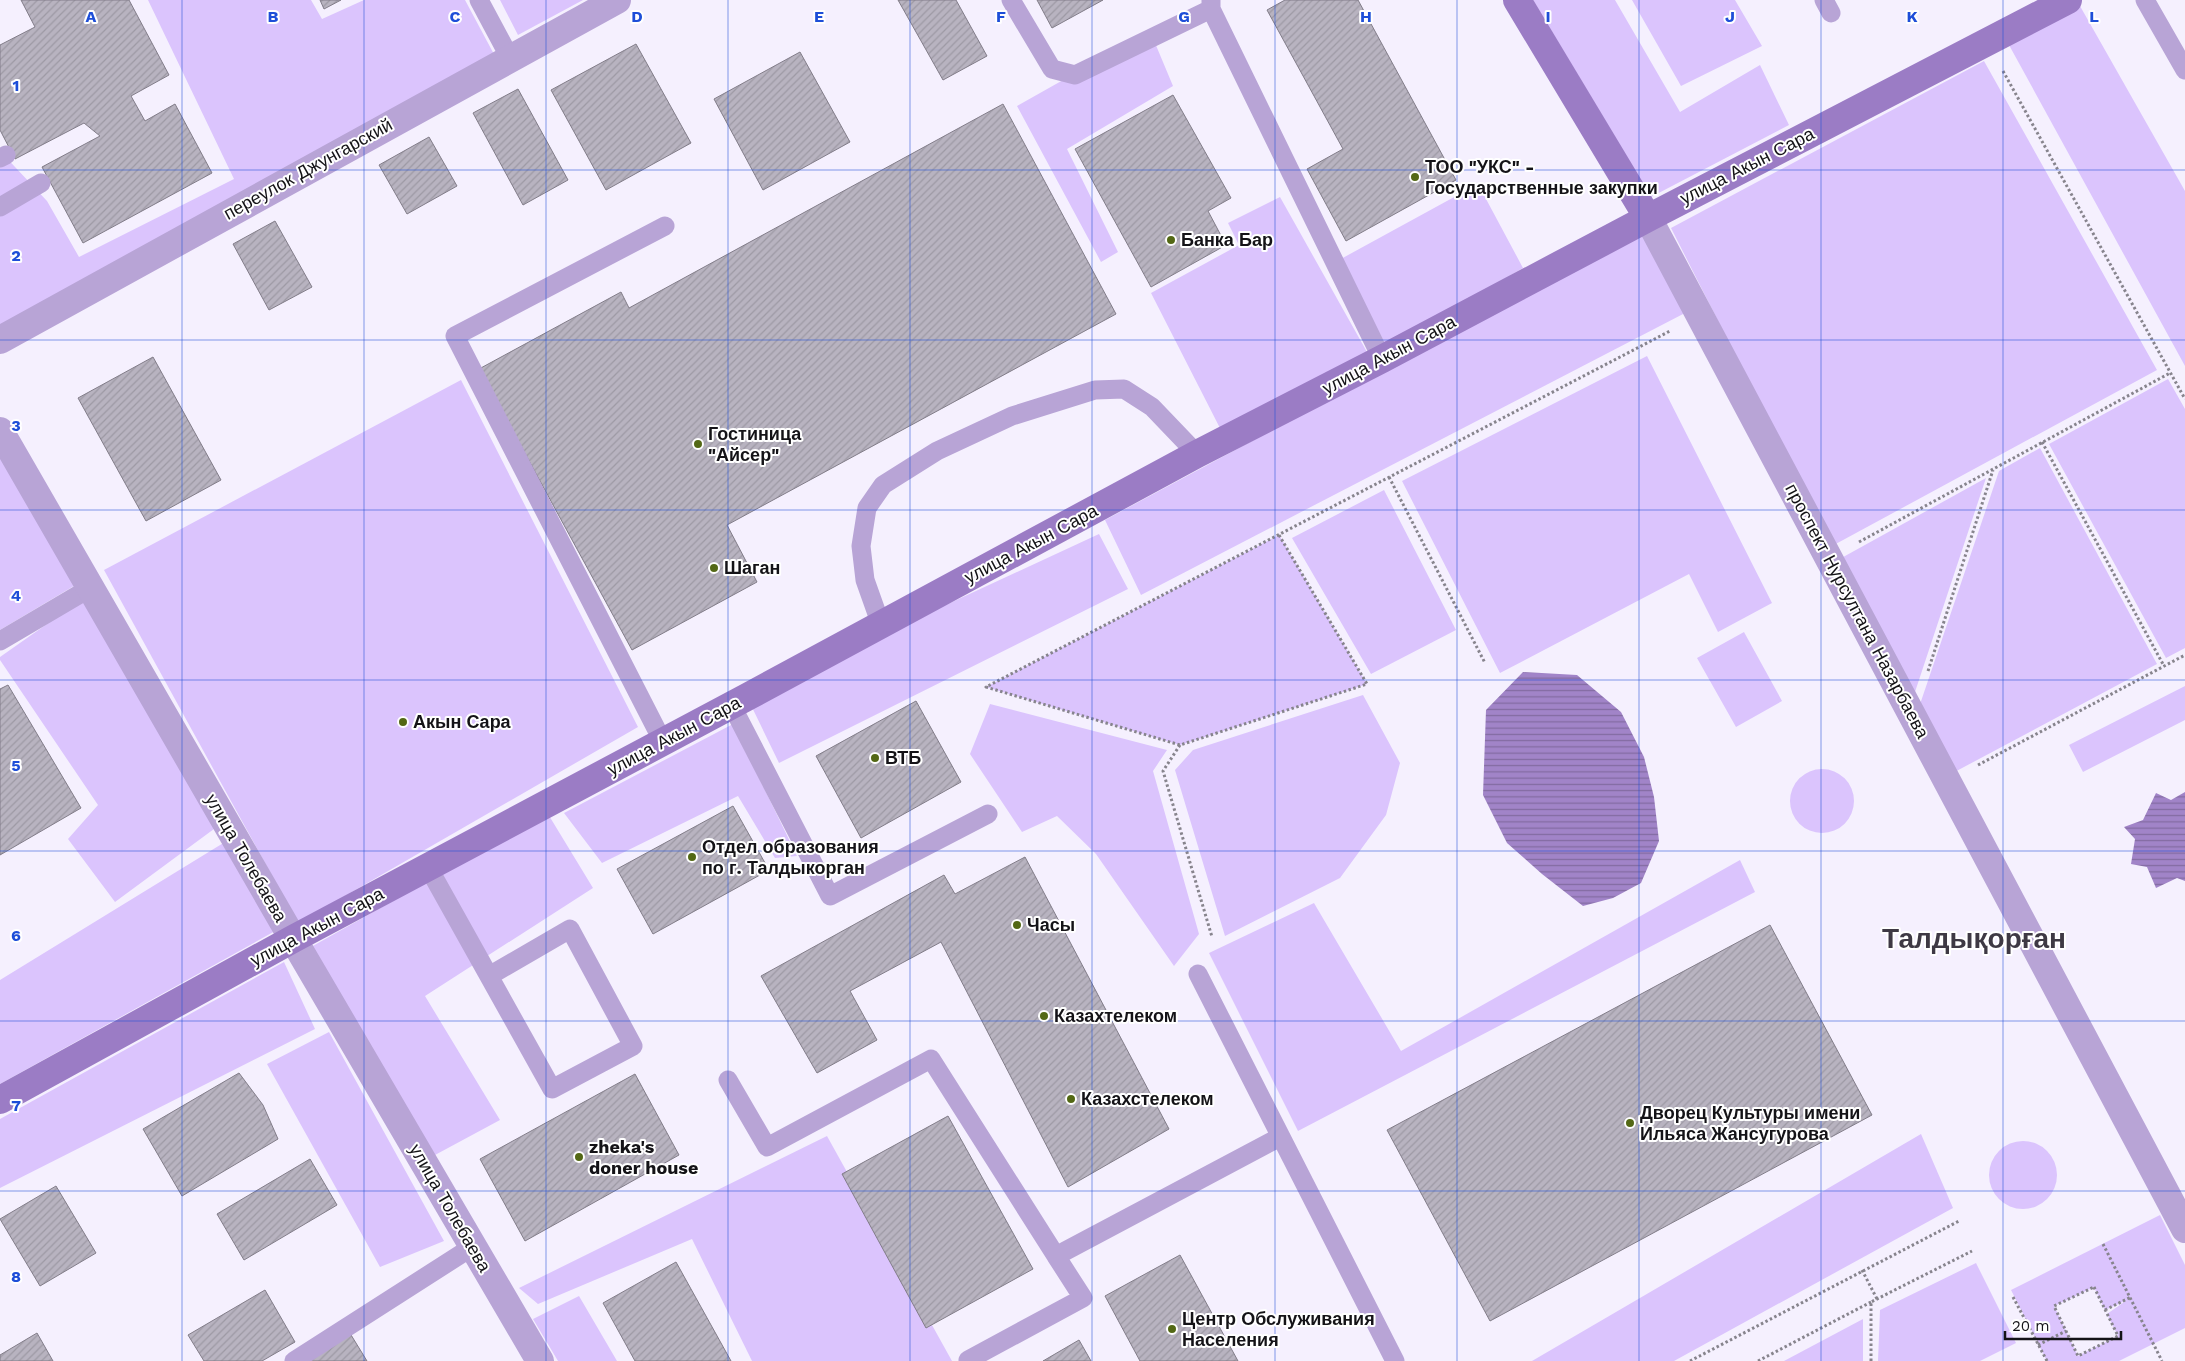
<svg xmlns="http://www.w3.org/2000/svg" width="2185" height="1361" font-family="'Work Sans',sans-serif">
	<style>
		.grass { fill: #dbc4fd; fill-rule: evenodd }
		.water { fill: url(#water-rules) }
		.building { fill: url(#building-hatch); stroke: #827d89 }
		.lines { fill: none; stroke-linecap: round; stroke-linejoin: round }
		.path { stroke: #87848d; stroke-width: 3; stroke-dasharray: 2.5 2.5; stroke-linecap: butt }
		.service { stroke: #b8a4d6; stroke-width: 19 }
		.pedestrian { stroke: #b8a4d6; stroke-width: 28 }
		.minor { stroke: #b8a4d6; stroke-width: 28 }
		.secondary { stroke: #9b7cc5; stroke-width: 28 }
		.grid { fill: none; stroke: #1d4ed8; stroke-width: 1; stroke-opacity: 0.55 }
		.poi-dot { fill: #536815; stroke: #fff; stroke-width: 2 }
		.labels { text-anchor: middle; stroke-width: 4; stroke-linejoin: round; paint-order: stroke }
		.street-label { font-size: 18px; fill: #141317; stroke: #fff }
		.poi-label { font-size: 18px; font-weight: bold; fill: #141317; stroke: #fff; text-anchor: start }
		.town-label { font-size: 28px; font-weight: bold; fill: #3e3944; stroke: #fff }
		.grid-label { font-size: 16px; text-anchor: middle; font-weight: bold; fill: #1d4ed8; stroke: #fff; stroke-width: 4; stroke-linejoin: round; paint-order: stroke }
	</style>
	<defs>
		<pattern id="water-rules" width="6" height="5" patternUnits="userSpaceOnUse" patternTransform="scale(1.25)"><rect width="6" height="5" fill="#a184c8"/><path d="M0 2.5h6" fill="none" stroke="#826ba1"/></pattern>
		<pattern id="building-hatch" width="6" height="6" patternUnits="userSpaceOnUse" patternTransform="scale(1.25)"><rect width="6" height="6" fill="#b8b3c0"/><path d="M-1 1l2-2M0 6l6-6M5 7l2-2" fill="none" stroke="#9d99a4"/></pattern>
	</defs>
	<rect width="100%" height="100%" fill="#f5f0fe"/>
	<!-- grass -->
	<path class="grass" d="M 148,0 L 311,0 L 322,19 L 364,0 L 465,0 L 496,58 L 0,333 L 0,151 L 47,201 L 79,257 L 234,179 Z
		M 500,0 L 583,0 L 518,35 Z
		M 1533,0 L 1615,0 L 1680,112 L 1760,65 L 1789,125 L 1651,197 Z
		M 1632,0 L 1735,0 L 1762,46 L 1681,86 Z
		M 2080,6 L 2185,191 L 2185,366 L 2009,45 Z
		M 1150,31 L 1173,86 L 1067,149 L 1118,252 L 1101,262 L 1017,106 Z
		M 1984,61 L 2157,370 L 1832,546 L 1671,228 Z
		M 1478,184 L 1523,268 L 1387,347 L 1339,260 Z
		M 1280,197 L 1367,352 L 1223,434 L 1151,293 L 1239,245 L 1228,223 Z
		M 1643,231 L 1685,313 L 1141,595 L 1105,520 Z
		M 1647,356 L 1772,603 L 1718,632 L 1689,574 L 1500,673 L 1402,481 Z
		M 2168,379 L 2185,409 L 2185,648 L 2166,658 L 2049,444 Z
		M 461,380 L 638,727 L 298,923 L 104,570 Z
		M 2040,448 L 2157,664 L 1949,775 L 1915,719 L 1999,471 Z
		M 0,452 L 79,583 L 0,630 Z
		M 1986,478 L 1911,704 L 1836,561 Z
		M 1384,490 L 1456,630 L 1371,674 L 1292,538 Z
		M 1099,534 L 1128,589 L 779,763 L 747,697 Z
		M 1279,535 L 1367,684 L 1180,745 L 986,687 Z
		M 84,598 L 218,826 L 115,902 L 68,839 L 98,805 L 0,660 L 0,657 Z
		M 1744,632 L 1782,701 L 1736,727 L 1697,658 Z
		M 2185,686 L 2185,720 L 2083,772 L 2069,745 Z
		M 1363,695 L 1400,763 L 1386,815 L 1340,878 L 1225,936 L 1175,770 L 1193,750 Z
		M 990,704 L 1167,750 L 1153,771 L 1199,934 L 1174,966 L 1096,854 L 1057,816 L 1022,832 L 970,754 Z
		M 733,724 L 797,856 L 775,858 L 738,796 L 602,863 L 564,813 Z
		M1790 801a32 32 0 1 1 64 0a32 32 0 1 1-64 0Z
		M 548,814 L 593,888 L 425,996 L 500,1120 L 435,1155 L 311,947 Z
		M 225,842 L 277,930 L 0,1084 L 0,980 Z
		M 1740,860 L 1755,892 L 1298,1131 L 1209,953 L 1314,903 L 1401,1051 Z
		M 284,962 L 315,1029 L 0,1188 L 0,1119 Z
		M 329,1032 L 444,1241 L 380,1267 L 267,1064 Z
		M 1921,1134 L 1953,1208 L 1674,1361 L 1532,1361 Z
		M 827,1136 L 952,1361 L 752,1361 L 692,1239 L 538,1304 L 519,1288 Z
		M1989 1175a34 34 0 1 1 68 0a34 34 0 1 1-68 0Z
		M 2160,1215 L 2185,1265 L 2185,1328 L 2119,1361 L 2047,1361 L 2011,1290 ZM 2094,1287 L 2105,1310 L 2127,1300 L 2107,1314 L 2118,1336 L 2078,1356 L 2054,1306 Z
		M 1976,1263 L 2016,1343 L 1980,1361 L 1878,1361 L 1880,1310 Z
		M 579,1296 L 617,1361 L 558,1361 L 533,1319 Z
		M 1863,1319 L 1863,1361 L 1784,1361 Z"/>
	<!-- water -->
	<path class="water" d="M 1523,672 L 1577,675 L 1621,712 L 1644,757 L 1654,797 L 1659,841 L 1641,883 L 1613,898 L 1583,906 L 1542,874 L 1507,843 L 1483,795 L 1486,710 Z
		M 2185,792 L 2185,881 L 2177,878 L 2156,888 L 2147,867 L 2131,864 L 2135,839 L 2124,827 L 2143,820 L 2156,793 L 2171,800 Z"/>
	<!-- building -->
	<path class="building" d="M 21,0 L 129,0 L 169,75 L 131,96 L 145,121 L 175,104 L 212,173 L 83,243 L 42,167 L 100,136 L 84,123 L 15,159 L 0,130 L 0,45 L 35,27 Z
		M 320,0 L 341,0 L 324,9 Z
		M 898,0 L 956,0 L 987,56 L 943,80 Z
		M 1037,0 L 1103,0 L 1052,28 Z
		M 1285,0 L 1358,0 L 1456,180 L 1346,241 L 1307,169 L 1343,149 L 1267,10 Z
		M 636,44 L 691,143 L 606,190 L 551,90 Z
		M 800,52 L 850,142 L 763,190 L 714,99 Z
		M 518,89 L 568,180 L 523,205 L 473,113 Z
		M 1173,95 L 1231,198 L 1208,211 L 1226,245 L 1151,287 L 1075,149 Z
		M 1003,104 L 1116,314 L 727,525 L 757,582 L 632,650 L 479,369 L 621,292 L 629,308 Z
		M 429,137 L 457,186 L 407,214 L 379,165 Z
		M 275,221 L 312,287 L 269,310 L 233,244 Z
		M 153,357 L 221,480 L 146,521 L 78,398 Z
		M 8,685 L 81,808 L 0,855 L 0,689 Z
		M 916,701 L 961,782 L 861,838 L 816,756 Z
		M 733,806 L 769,870 L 653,934 L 617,869 Z
		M 1025,857 L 1169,1129 L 1068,1187 L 941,942 L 850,991 L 877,1040 L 817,1073 L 761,976 L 944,875 L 955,894 Z
		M 1770,925 L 1872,1115 L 1490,1321 L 1387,1130 Z
		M 239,1073 L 263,1105 L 278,1139 L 182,1196 L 143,1129 Z
		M 635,1074 L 679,1155 L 525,1241 L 480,1159 Z
		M 948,1116 L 1033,1269 L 926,1328 L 842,1174 Z
		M 310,1159 L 337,1205 L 244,1260 L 217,1214 Z
		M 56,1186 L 96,1253 L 40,1286 L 0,1219 Z
		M 1180,1255 L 1238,1361 L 1140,1361 L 1105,1296 Z
		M 676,1262 L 731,1361 L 635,1361 L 603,1303 Z
		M 265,1290 L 295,1342 L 262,1361 L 204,1361 L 188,1335 Z
		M 348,1330 L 367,1361 L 296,1361 Z
		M 37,1333 L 53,1361 L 0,1361 L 0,1355 Z
		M 1079,1340 L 1091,1361 L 1043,1361 Z"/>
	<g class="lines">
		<!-- path -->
		<path class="path" d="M 2003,71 L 2185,399
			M 2042,442 L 2164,666
			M 1389,477 L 1485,663
			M 1279,535 L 1367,684 L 1180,745 L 986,687 L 1670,331
			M 1859,542 L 2170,373
			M 1928,671 L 1993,470
			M 1180,745 L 1163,771 L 1212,937
			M 1978,765 L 2185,655
			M 2103,1244 L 2162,1361
			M 1862,1270 L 1877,1299
			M 2094,1287 L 2118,1336 L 2078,1356 L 2054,1306 Z
			M 2013,1297 L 2047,1361
			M 2105,1310 L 2131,1297
			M 2038,1345 L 2066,1331
			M 1690,1361 L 1959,1221
			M 1758,1361 L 1871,1302
			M 1871,1361 L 1871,1302 L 1972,1251"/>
		<!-- service -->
		<path class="service" d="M 479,0 L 510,58
			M 1011,0 L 1052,69 L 1075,75 L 1211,9 L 1211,0
			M 1824,0 L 1831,13
			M 2145,0 L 2185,70
			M 1211,9 L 1382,359
			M 0,158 L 6,155
			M 0,207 L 41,183
			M 881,625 L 865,580 L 861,546 L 867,508 L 883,485 L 937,451 L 1012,416 L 1095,390 L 1124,389 L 1152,407 L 1197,454
			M 0,641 L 90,588
			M 732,706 L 830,896 L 988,814
			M 663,742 L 455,336 L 665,226
			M 428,867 L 552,1089 L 633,1046 L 570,929 L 489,976
			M 1198,974 L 1395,1361
			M 728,1080 L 767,1147 L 931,1059 L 1056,1256
			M 968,1360 L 1083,1298 L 1056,1256 L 1280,1137
			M 294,1361 L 472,1247"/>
		<!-- pedestrian -->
		<path class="pedestrian" d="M 1648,218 L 2185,1229"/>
		<!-- minor -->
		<path class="minor" d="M 0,340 L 617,0
			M 0,431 L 293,939 L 540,1361"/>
		<!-- secondary -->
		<path class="secondary" d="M 1517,0 L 1648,218
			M 0,1100 L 293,939 L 747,697 L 1197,454 L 1382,359 L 1648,218 L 2068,0"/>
	</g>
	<!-- grid -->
	<path class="grid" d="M 182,0 L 182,1361M 364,0 L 364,1361M 546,0 L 546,1361M 728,0 L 728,1361M 910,0 L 910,1361M 1092,0 L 1092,1361M 1275,0 L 1275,1361M 1457,0 L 1457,1361M 1639,0 L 1639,1361M 1821,0 L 1821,1361M 2003,0 L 2003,1361M 0,170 L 2185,170M 0,340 L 2185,340M 0,510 L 2185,510M 0,680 L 2185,680M 0,851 L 2185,851M 0,1021 L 2185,1021M 0,1191 L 2185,1191"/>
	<!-- markers -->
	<g class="poi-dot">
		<circle cx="1415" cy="177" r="5"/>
		<circle cx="1171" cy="240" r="5"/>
		<circle cx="698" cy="444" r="5"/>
		<circle cx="714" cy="568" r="5"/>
		<circle cx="403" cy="722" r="5"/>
		<circle cx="875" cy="758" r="5"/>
		<circle cx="692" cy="857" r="5"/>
		<circle cx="1017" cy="925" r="5"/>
		<circle cx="1044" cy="1016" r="5"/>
		<circle cx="1071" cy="1099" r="5"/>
		<circle cx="1630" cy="1123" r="5"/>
		<circle cx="579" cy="1157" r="5"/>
		<circle cx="1172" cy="1329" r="5"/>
	</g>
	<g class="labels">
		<!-- street labels -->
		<g class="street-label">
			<text transform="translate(1747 166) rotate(-27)" y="6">улица Акын Сара</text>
			<text transform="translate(308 169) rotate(-29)" y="6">переулок Джунгарский</text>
			<text transform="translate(1389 355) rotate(-28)" y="6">улица Акын Сара</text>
			<text transform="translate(1031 544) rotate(-28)" y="6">улица Акын Сара</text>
			<text transform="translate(1857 611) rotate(62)" y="6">проспект Нурсултана Назарбаева</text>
			<text transform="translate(674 736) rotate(-28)" y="6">улица Акын Сара</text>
			<text transform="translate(246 858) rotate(60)" y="6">улица Толебаева</text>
			<text transform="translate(317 927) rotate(-28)" y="6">улица Акын Сара</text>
			<text transform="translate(450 1208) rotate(60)" y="6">улица Толебаева</text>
		</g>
		<!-- poi labels -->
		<g class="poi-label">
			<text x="1425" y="173">ТОО "УКС" -<tspan x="1425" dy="21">Государственные закупки</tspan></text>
			<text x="1181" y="246">Банка Бар</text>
			<text x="708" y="440">Гостиница<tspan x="708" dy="21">"Айсер"</tspan></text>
			<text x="724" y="574">Шаган</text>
			<text x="413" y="728">Акын Сара</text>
			<text x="885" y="764">ВТБ</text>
			<text x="702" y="853">Отдел образования<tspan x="702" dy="21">по г. Талдыкорган</tspan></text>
			<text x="1027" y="931">Часы</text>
			<text x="1054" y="1022">Казахтелеком</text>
			<text x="1081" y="1105">Казахстелеком</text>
			<text x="1640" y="1119">Дворец Культуры имени<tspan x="1640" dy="21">Ильяса Жансугурова</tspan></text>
			<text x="589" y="1153">zheka's<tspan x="589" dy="21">doner house</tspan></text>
			<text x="1182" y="1325">Центр Обслуживания<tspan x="1182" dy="21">Населения</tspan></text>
		</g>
		<!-- town labels -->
		<g class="town-label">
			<text x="1974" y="948">Талдықорған</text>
		</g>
	</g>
	<g class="grid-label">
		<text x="91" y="22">A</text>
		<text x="273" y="22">B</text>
		<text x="455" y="22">C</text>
		<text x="637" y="22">D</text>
		<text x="819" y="22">E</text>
		<text x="1001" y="22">F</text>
		<text x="1184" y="22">G</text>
		<text x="1366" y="22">H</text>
		<text x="1548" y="22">I</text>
		<text x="1730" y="22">J</text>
		<text x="1912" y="22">K</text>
		<text x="2094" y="22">L</text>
		<text x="16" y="91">1</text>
		<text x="16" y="261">2</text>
		<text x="16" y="431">3</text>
		<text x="16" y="601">4</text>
		<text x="16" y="771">5</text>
		<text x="16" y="941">6</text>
		<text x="16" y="1111">7</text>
		<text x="16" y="1282">8</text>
	</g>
	<!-- scale -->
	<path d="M2005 1331v8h116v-8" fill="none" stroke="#141317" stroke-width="2.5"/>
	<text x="2012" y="1331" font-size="15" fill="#141317" stroke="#ffffff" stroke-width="4" paint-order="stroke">20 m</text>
</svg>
